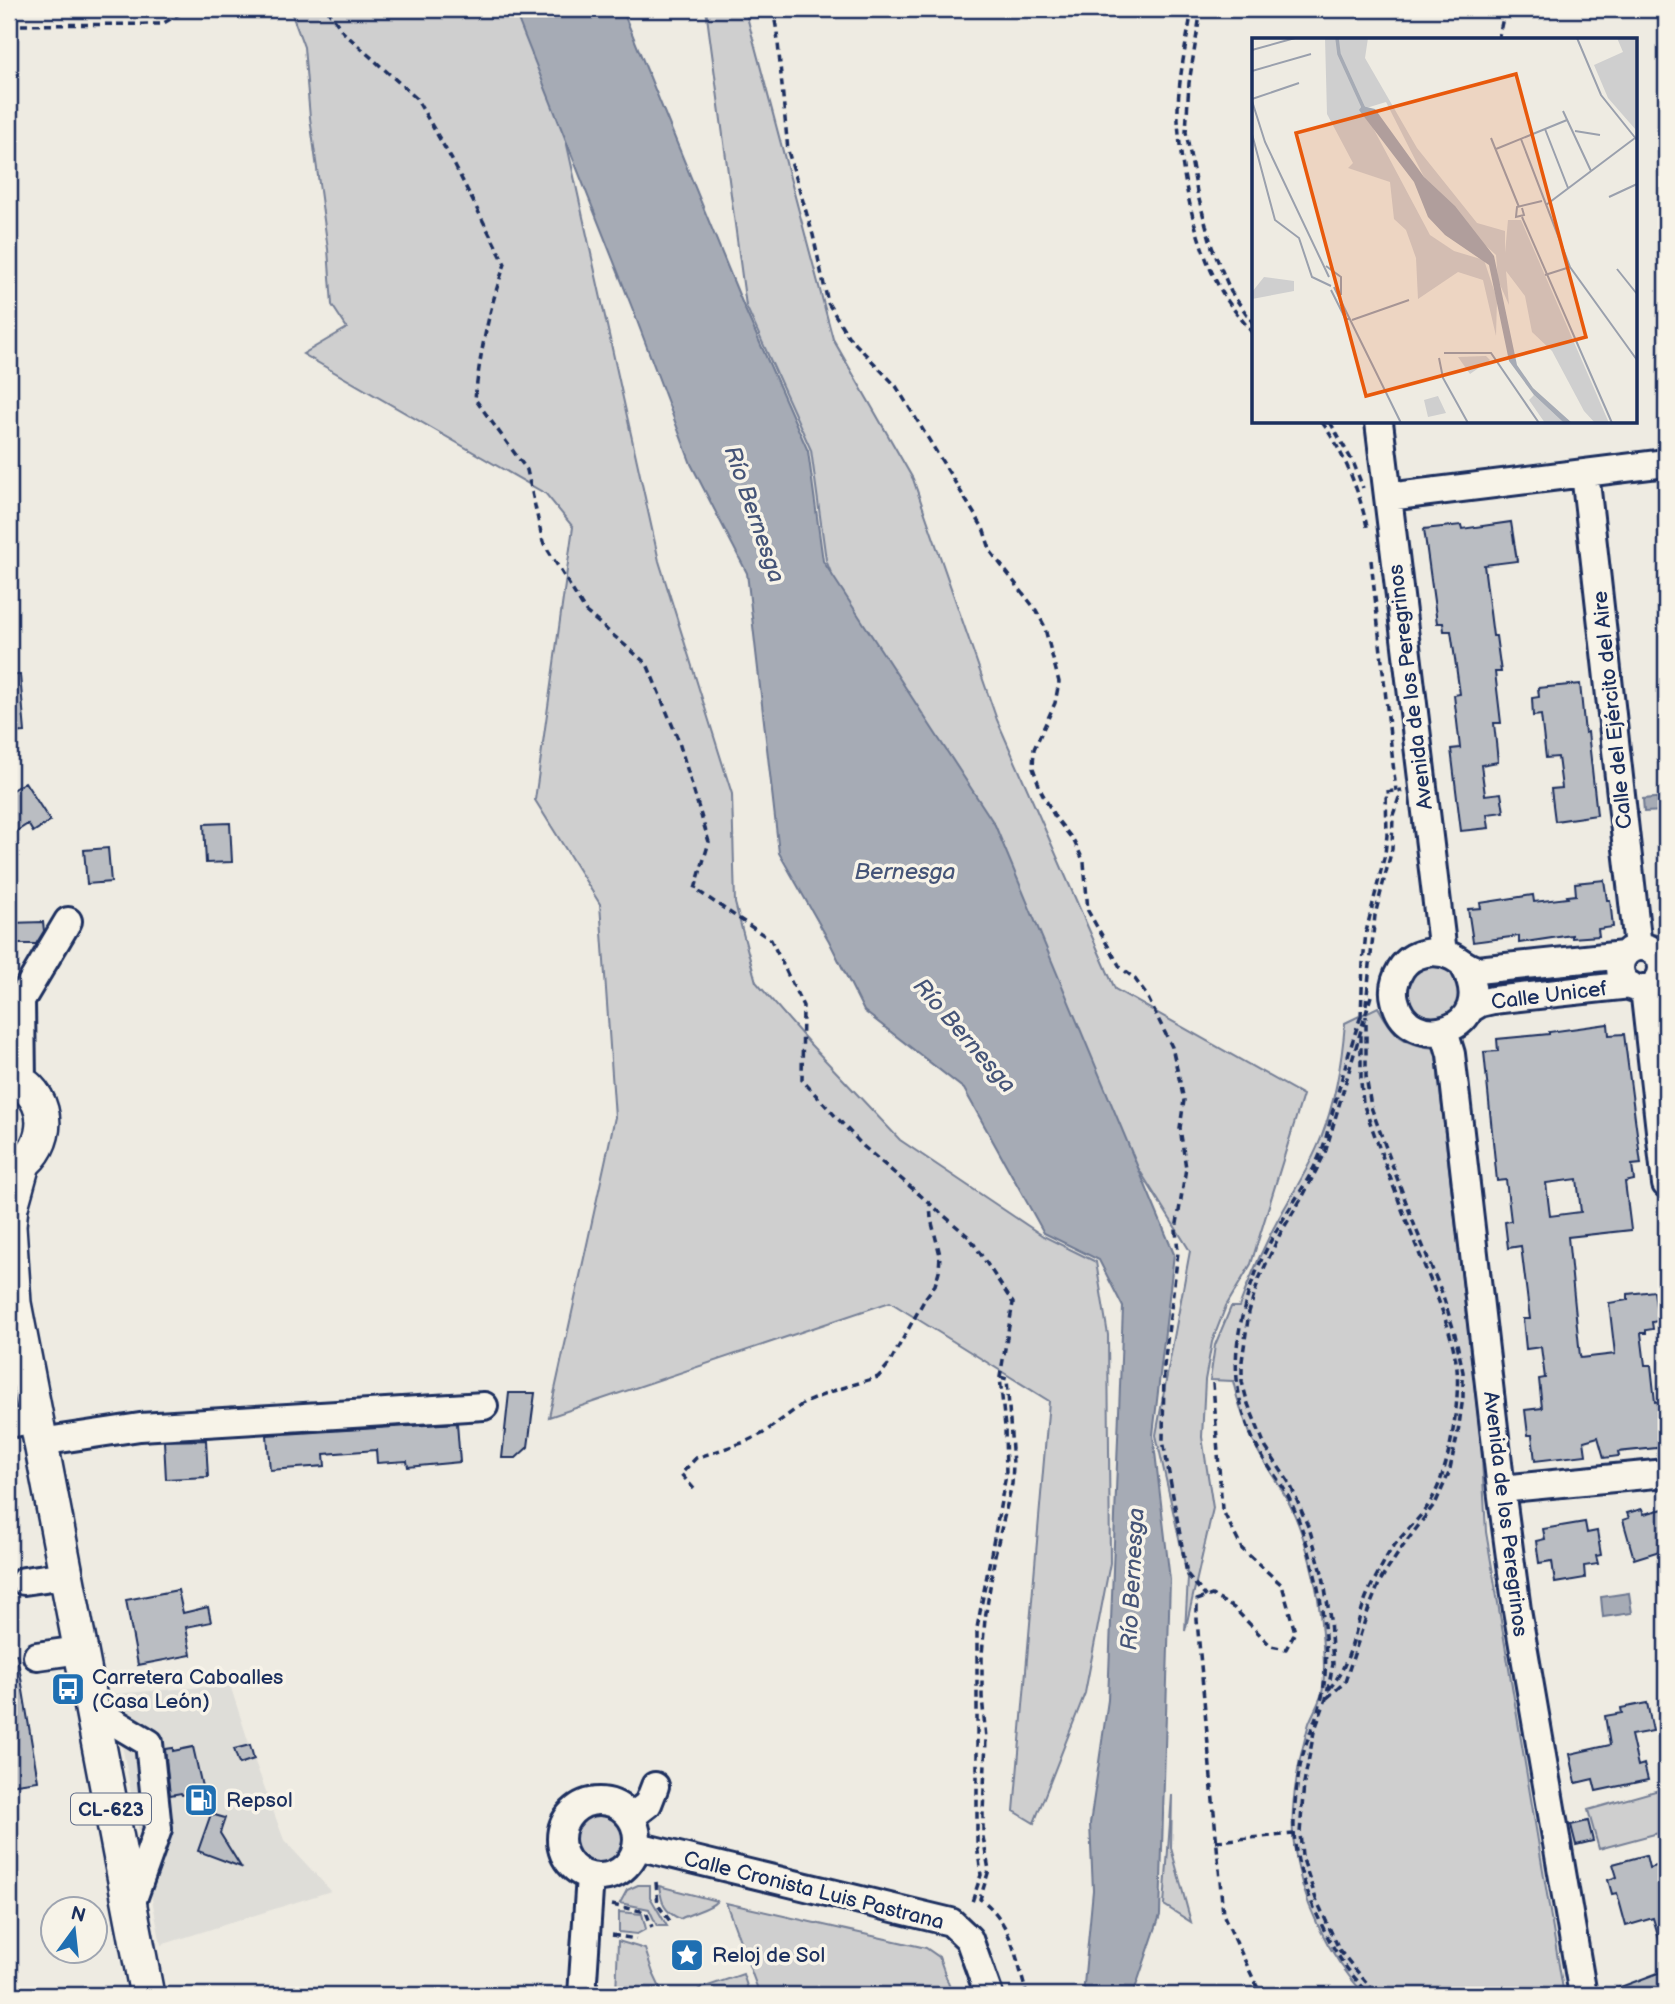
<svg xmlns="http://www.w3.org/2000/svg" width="1675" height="2004" font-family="'Balsamiq Sans',sans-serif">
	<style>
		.built { fill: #deddd8 }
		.green { fill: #cfcfcf; stroke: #757f96; stroke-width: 2 }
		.water { fill: #a6abb5; stroke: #6e7992; stroke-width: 2 }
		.building { fill: #babdc2; stroke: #1b2f5e; stroke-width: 2; fill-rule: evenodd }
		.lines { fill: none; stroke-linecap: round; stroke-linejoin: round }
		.minor-casing { stroke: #1b2f5e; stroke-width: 32 }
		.major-casing { stroke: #1b2f5e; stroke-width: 38 }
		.path { stroke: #1b2f5e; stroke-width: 3.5; stroke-dasharray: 7 5; stroke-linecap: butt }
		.minor { stroke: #f7f3e8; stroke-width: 26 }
		.major { stroke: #f7f3e8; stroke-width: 33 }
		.labels { text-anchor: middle; stroke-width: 7; stroke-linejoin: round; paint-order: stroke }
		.shield { fill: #f7f3e8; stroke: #5d6a87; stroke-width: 2 }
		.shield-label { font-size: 19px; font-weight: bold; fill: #1b2f5e }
		.street-label { font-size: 21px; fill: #1b2f5e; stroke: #f7f3e8 }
		.poi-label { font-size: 21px; fill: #1b2f5e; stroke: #f7f3e8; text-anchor: start }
		.water-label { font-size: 23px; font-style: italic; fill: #455478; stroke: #f7f3e8 }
		.inset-river { fill: none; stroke: #a6abb5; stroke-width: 3.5 }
		.inset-road { fill: none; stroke: #9aa0ad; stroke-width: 2 }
		.view { fill: #e8590c; fill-opacity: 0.15; stroke: #e8590c; stroke-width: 3.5 }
		.inset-edge { fill: none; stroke: #1b2f5e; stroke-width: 3.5 }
	</style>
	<rect width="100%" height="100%" fill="#eeebe2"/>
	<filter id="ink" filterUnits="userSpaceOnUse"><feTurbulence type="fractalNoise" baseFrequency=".0143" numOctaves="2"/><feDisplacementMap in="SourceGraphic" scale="14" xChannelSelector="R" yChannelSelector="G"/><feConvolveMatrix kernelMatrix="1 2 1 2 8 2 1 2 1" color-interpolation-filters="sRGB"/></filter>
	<g filter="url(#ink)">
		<!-- built -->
		<path class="built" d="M 230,1685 L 254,1759 L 284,1840 L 331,1891 L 161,1945 L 112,1694 Z"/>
		<!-- green -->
		<path class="green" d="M 290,9 L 537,9 L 659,561 L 732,794 L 735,903 L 756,982 L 810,1044 L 900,1140 L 1043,1236 L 1096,1262 L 1108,1335 L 1110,1563 L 1085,1693 L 1034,1823 L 1014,1811 L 1049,1401 L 890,1302 L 549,1417 L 615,1117 L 600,904 L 535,800 L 573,527 L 546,494 L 303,354 L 347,328 L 332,305 L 328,249 L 310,118 L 304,47 Z
			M 706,9 L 745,9 L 833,339 L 913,479 L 997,720 L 1115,989 L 1303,1095 L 1251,1264 L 1226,1306 L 1212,1342 L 1205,1380 L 1202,1437 L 1213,1508 L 1185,1631 L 1188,1578 L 1156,1435 L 1190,1251 L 936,845 L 826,560 L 811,450 L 746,306 Z
			M 1436,963 C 1463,975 1459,978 1460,1005 L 1437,1021 L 1412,1012 C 1404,982 1401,971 1436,963 Z
			M 1378,1007 C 1393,1035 1403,1045 1435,1048 L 1481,1442 L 1486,1532 L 1564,1995 L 1365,1995 C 1328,1955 1300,1899 1294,1844 C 1290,1816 1295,1786 1300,1759 C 1303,1747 1306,1734 1309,1723 C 1313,1713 1319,1703 1322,1693 C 1327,1673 1321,1619 1318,1598 C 1312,1565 1303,1530 1288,1501 C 1279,1484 1267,1468 1258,1451 C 1247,1428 1238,1405 1233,1381 L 1210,1380 L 1215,1345 L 1231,1307 L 1239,1307 C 1248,1282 1259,1257 1271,1233 C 1287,1201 1308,1172 1321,1138 C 1335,1102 1342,1061 1345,1023 Z
			M 1666,1788 L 1666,1831 L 1599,1849 L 1588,1810 Z
			M 1172,1795 L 1171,1848 L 1191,1922 L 1164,1905 Z
			M570 1839a29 29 0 1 1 58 0a29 29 0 1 1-58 0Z
			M 638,1885 L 650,1885 L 650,1897 L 667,1926 L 657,1926 L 649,1909 L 620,1903 L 627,1890 Z
			M 659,1886 L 717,1901 C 709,1910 692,1912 680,1919 C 663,1911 662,1903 659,1886 Z
			M 726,1903 L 926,1948 L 939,1957 L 950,1988 L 928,1995 L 760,1995 Z
			M 619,1912 L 642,1914 L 646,1929 L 637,1934 L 619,1932 Z
			M 618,1941 L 645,1949 L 653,1973 L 662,1992 L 662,1995 L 616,1995 Z
			M 743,1974 L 750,1995 L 702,1995 L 699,1989 Z"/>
		<!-- water -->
		<path class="water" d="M 514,9 L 622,9 L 744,307 L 808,451 L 823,561 L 995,825 L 1174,1254 L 1153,1435 L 1170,1580 L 1160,1915 L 1133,1995 L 1083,1995 L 1093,1890 L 1090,1824 L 1108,1700 L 1123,1307 L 1099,1260 L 1044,1233 L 964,1089 L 864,1011 L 829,941 L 779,853 L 747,573 L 691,464 L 633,310 Z
			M 1666,797 L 1666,811 L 1644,812 L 1643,799 Z
			M 1629,1593 L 1632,1613 L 1603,1617 L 1601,1597 Z"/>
		<!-- building -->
		<path class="building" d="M 1511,522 L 1517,561 L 1484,565 L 1493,636 L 1496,636 L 1501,672 L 1495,672 L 1501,723 L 1494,723 L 1498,762 L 1481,765 L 1485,795 L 1501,793 L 1504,812 L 1487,814 L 1489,828 L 1461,831 L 1451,749 L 1460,748 L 1454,695 L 1460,694 L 1451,631 L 1444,631 L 1443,623 L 1437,623 L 1424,529 L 1461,525 L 1462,529 Z
			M 9,675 L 20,675 L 25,732 L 9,733 Z
			M 1580,684 L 1585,733 L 1588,732 L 1597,815 L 1555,821 L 1551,789 L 1562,788 L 1558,757 L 1546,758 L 1541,715 L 1533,716 L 1532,698 L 1539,697 L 1538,688 Z
			M 25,782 L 50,821 L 33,832 L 28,824 L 9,836 L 9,792 Z
			M 230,823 L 232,862 L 206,863 L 204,824 Z
			M 108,848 L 111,882 L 87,884 L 84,850 Z
			M 1604,880 L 1607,900 L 1610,900 L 1613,927 L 1598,929 L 1599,936 L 1572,938 L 1572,935 L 1519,943 L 1519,936 L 1473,942 L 1468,909 L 1481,908 L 1480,903 L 1533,895 L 1534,902 L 1568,898 L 1567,896 L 1576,895 L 1575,883 Z
			M 43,922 L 44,931 L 36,944 L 9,944 L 9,923 Z
			M 1608,1024 L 1609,1035 L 1624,1034 L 1641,1164 L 1632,1165 L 1634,1180 L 1625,1182 L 1631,1230 L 1568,1237 L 1580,1356 L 1581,1358 L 1615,1354 L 1609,1303 L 1628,1300 L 1628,1294 L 1654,1291 L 1658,1321 L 1652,1322 L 1653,1329 L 1646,1330 L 1646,1333 L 1641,1333 L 1645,1365 L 1651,1365 L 1655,1402 L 1663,1401 L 1666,1447 L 1618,1452 L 1619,1456 L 1604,1458 L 1598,1437 L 1584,1441 L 1586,1455 L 1535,1461 L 1532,1435 L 1528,1435 L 1525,1410 L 1542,1408 L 1539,1379 L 1545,1378 L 1541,1347 L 1526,1349 L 1523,1319 L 1530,1319 L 1521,1246 L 1508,1248 L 1505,1222 L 1511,1221 L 1506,1180 L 1497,1181 L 1484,1052 L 1498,1051 L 1497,1039 L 1549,1034 L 1549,1032 ZM 1577,1179 L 1581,1212 L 1550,1216 L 1546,1183 Z
			M 509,1393 L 535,1393 L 528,1447 L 516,1458 L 502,1458 Z
			M 457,1423 L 460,1462 L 408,1467 L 407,1461 L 377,1463 L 376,1450 L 324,1454 L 325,1466 L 270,1470 L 267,1435 Z
			M 206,1440 L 208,1477 L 166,1479 L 164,1441 Z
			M 1642,1509 L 1644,1514 L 1663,1509 L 1666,1519 L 1666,1549 L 1634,1559 L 1623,1520 L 1629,1518 L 1627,1513 Z
			M 1585,1522 L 1587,1533 L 1597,1531 L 1601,1555 L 1596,1556 L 1598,1564 L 1584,1566 L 1585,1578 L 1555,1583 L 1552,1561 L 1539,1563 L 1536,1541 L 1545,1539 L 1543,1529 Z
			M 178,1590 L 183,1613 L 208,1607 L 211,1622 L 186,1627 L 191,1655 L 138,1665 L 126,1600 Z
			M 17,1654 L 38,1781 L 9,1785 L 9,1655 Z
			M 1647,1703 L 1653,1731 L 1631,1735 L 1638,1766 L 1644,1764 L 1648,1780 L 1596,1791 L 1593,1779 L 1576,1783 L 1570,1754 L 1610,1745 L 1605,1716 L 1622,1713 L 1621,1708 Z
			M 250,1745 L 254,1759 L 239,1764 L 234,1749 Z
			M 193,1747 L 203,1791 L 182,1795 L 181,1793 L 170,1795 L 165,1749 L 173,1748 L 173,1751 Z
			M 211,1814 L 225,1818 L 220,1833 L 241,1867 L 198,1851 Z
			M 1588,1821 L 1593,1841 L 1576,1845 L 1571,1825 Z
			M 1646,1855 L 1649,1868 L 1660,1865 L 1666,1886 L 1666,1947 L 1662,1948 L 1653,1918 L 1626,1926 L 1617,1893 L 1612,1894 L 1608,1880 L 1617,1877 L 1613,1864 Z
			M 1666,1970 L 1666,1995 L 1603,1995 L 1602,1994 Z"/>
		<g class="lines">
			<!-- minor casing -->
			<g class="minor-casing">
				<path id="minor" d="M 1379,422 L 1443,953
					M 1585,473 L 1638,947
					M 1388,497 L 1666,463
					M1620 968a21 21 0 1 1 42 0a21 21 0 1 1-42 0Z
					M 1464,966 C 1501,1031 1407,1057 1395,1000 C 1392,989 1395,979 1401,969 C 1412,952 1436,948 1453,957 C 1462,962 1466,967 1477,970 L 1624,955
					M 1644,988 L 1666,1184
					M 21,1000 L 22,1083
					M 9,1003 L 21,1000 L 68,921
					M 1470,1009 L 1480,1003 L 1493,1000 L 1630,985
					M 1444,1031 L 1451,1054 L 1501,1489 L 1517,1610 L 1583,1995
					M 9,1424 L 36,1419
					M 40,1442 L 140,1427 L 484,1406
					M 1501,1489 L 1666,1473
					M 24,1581 L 66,1575
					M 37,1656 L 80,1650
					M 92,1709 L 149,1743 L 158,1829 L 130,1908
					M561 1839a38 38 0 1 1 76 0a38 38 0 1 1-76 0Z
					M 631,1817 L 648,1804 L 655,1786
					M 637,1846 L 951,1922 L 969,1939 L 989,1995
					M 582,1995 L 590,1876"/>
			</g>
			<!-- major casing -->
			<g class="major-casing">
				<path id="major" d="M 9,1076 C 15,1080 23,1083 28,1088 C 55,1115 43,1158 9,1171
					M 9,1287 L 14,1303 L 147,1995
					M 14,1303 L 9,1226 L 11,1207 L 23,1164"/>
			</g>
			<!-- path -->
			<path class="path" d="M 327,9 L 343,32 L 416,98 L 452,160 L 505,264 C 489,308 480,353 475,399 L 527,470 L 543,542 L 586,612 L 647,664 L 678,739 L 709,842 L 695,889 L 771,940 L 803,1006 L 802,1080 L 863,1146 L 970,1238 L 1013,1303 L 1000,1377 L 1005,1427 L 1006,1475 L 977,1628 L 977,1844 L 981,1875 L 972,1902
				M 773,9 L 777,32 L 788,151 L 813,235 L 828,303 L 848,336 L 896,386 L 983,528 L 991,552 L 1036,610 L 1044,625 L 1059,682 L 1055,703 L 1034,749 L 1033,768 L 1041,791 L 1055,817 L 1074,841 L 1084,862 L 1088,911 L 1120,967 L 1135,979 L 1147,996 L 1172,1047 L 1184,1100 L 1180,1128 L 1186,1168 L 1176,1230 L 1178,1252 L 1164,1366 L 1163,1440 L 1187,1574 L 1206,1597
				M 1192,9 C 1186,46 1177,83 1178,120 C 1181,176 1196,253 1227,300 C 1235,312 1245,323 1253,334
				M 1201,9 L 1189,83 L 1186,132 L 1197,192 L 1212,247 L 1231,292 L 1253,323
				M 9,25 L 162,24 L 188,9
				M 1498,40 L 1505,9
				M 1322,422 C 1346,457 1359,490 1368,531
				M 1330,422 L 1354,464 L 1363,488
				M 1371,560 L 1396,791
				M 1371,996 L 1325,1153 L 1303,1196 L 1280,1234 L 1259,1279 L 1249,1312 L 1242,1361 L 1242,1382 L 1248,1404 L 1266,1448 L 1290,1484 L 1310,1531 L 1323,1576 L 1330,1619 L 1333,1664 L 1326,1699 L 1314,1732 L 1304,1783 L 1300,1833 L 1302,1856 L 1316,1899 L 1340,1951 L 1377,1995
				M 1366,1005 L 1375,915 L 1392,849 L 1393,815 L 1401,792
				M 1361,1016 C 1349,1049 1341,1083 1331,1117 C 1328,1129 1326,1141 1321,1152 C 1309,1182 1289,1207 1274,1235 C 1256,1267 1243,1303 1238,1339 C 1232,1381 1242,1425 1265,1461 C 1273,1473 1281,1483 1288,1496 C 1300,1520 1308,1545 1314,1571 C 1324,1610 1330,1656 1322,1697 C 1316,1722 1303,1746 1299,1772 C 1295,1799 1291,1829 1297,1856 C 1303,1888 1325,1936 1343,1963 C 1351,1974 1361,1985 1370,1995
				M 1361,1017 L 1363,963 L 1366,932 L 1385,854 L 1387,835 L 1386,792 L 1402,790
				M 1000,1377 L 1007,1379 L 1013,1464 L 1012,1484 L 995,1555 L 985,1619 L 982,1655 L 982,1697 L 986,1738 L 983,1814 L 983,1837 L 989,1870 L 980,1899 C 1011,1919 1017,1962 1027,1995
				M 1213,1383 L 1222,1509 L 1242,1549 L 1282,1585 L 1295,1632 L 1286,1649 L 1271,1646 L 1234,1608 L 1212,1595 L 1197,1600 L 1197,1620 L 1223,1914 L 1261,1995
				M 694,1489 L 681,1474 L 696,1458 L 745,1442 L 762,1434 L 804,1403 L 833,1391 L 878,1377 L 889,1364 L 926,1297 L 935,1285 L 939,1271 L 940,1255 L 931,1219 L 930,1203
				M 1329,1689 C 1351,1663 1353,1637 1363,1606 C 1368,1590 1378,1574 1386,1558 C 1398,1536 1420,1521 1432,1499 C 1449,1469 1460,1404 1457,1369 C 1452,1326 1431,1283 1415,1243 C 1397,1197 1380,1150 1363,1103 L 1361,1082 L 1361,1035
				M 1327,1698 L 1345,1682 L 1368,1611 L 1380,1581 L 1401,1549 L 1436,1502 L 1449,1473 L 1458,1432 L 1463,1397 L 1463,1372 L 1455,1334 L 1442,1293 L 1414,1224 L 1371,1107 L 1366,1076 L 1366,1016
				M 1216,1841 L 1294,1834
				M 656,1882 L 658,1905 L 670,1921
				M 612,1905 L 646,1912 L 652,1927
				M 612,1935 L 636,1939"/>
			<!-- minor -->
			<use href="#minor" class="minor"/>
			<!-- major -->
			<use href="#major" class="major"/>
		</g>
	</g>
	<!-- icons -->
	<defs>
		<g id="bus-square" transform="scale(1.75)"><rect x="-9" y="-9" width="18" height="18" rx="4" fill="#1f6fb2" stroke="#f7f3e8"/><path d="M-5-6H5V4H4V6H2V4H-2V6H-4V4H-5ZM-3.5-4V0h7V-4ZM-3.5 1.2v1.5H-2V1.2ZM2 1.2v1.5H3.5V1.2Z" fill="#fff"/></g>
		<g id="fuel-square" transform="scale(1.75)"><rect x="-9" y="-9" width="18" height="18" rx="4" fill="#1f6fb2" stroke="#f7f3e8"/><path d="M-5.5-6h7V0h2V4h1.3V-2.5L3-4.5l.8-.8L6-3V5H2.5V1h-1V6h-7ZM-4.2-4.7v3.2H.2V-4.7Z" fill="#fff"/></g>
		<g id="sight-square" transform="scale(1.75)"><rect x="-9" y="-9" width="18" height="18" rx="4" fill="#1f6fb2" stroke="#f7f3e8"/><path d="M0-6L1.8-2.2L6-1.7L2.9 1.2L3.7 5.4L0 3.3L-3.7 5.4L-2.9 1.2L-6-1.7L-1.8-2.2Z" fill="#fff"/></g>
	</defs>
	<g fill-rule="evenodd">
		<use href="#bus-square" x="68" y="1689"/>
		<use href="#fuel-square" x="201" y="1800"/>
		<use href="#sight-square" x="687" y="1955"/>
	</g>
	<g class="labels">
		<!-- shield labels -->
		<rect class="shield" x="71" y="1793.5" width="80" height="31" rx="5"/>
		<g class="shield-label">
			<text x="111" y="1816">CL-623</text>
		</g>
		<!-- street labels -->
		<g class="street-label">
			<text transform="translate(1410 687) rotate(-97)" y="7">Avenida de los Peregrinos</text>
			<text transform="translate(1612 710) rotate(-96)" y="7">Calle del Ejército del Aire</text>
			<text transform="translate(1549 995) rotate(-7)" y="7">Calle Unicef</text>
			<text transform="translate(1506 1514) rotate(83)" y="7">Avenida de los Peregrinos</text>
			<text transform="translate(814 1890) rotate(14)" y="7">Calle Cronista Luis Pastrana</text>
		</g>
		<!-- poi labels -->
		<g class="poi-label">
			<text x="92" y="1684">Carretera Caboalles<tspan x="92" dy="24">(Casa León)</tspan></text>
			<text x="226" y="1807">Repsol</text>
			<text x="712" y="1962">Reloj de Sol</text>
		</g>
		<!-- water labels -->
		<g class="water-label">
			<text transform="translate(755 514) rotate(71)" y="8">Río Bernesga</text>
			<text x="905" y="879">Bernesga</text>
			<text transform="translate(965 1035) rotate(49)" y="8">Río Bernesga</text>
			<text transform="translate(1132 1579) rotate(-87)" y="8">Río Bernesga</text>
		</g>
	</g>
	<!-- overview -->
	<g transform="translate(1252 38)">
		<rect width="385" height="385" fill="#eeebe2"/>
		<path d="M 73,0 L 116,0 L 113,20 L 165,110 L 225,185 L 253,193 L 253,215 L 256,182 L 269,182 L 357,385 L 343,385 L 332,373 L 300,313 L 280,294 L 273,258 L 254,233 L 257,267 L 246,242 L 244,217 L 196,173 L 172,139 L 134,64 L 111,71 L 178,197 L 202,213 L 232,222 L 245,261 L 244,298 L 231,242 L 206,234 L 166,261 L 164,220 L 154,192 L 142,181 L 138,144 L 96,130 L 101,125 L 75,76 ZM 365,0 L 385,0 L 384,92 L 356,60 L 342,27 L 371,14 ZM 12,239 L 42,243 L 42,253 L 0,261 L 0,254 ZM 234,318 L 238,322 L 218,336 L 206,319 ZM 282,357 L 312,385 L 293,385 L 277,362 ZM 186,358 L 194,375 L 176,379 L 172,362 Z" fill="#cfcfcf"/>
		<path d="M 110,68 L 123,71 L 172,139 L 203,168 L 242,218 L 265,327 L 281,350 L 320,385 L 312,385 L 282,357 L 257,323 L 237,227 L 193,197 L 176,179 L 162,144 L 107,72 Z" fill="#a6abb5"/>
		<path class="inset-river" d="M 85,0 L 87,16 L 112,71"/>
		<path class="inset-road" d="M 325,0 L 349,57 L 385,102M 0,12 L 43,0M 0,33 L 59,16M 0,61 L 47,45M 0,63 L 13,104 L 77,239M 311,73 L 339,133M 293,91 L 316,150M 323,93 L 348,97M 0,96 L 23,182 L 47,200 L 60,239 L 79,248M 239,100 L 267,169M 269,101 L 318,229 L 385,322M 244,111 L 315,82M 357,159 L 385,146M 294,167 L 383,100M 270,170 L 272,177 L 264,179 L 265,169 L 290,163M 270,179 L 360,385M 74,228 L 89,239 L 89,257M 365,231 L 385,256M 293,237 L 318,229M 82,249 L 149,385M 79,252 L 94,282 L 98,280M 100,282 L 157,262M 192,315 L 239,315 L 287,385M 187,320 L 191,340 L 216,385"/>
		<path class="view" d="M 264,36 L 334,299 L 114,358 L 44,95 Z"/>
		<rect width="385" height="385" class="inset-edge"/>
	</g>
	<!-- margin -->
	<rect width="1675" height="2004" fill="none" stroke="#f7f3e8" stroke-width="35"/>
	<rect x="18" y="18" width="1640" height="1969" fill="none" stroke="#1b2f5e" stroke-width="2.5" filter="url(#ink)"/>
	<!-- north arrow -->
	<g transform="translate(74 1930) rotate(15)"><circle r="33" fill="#f7f3e8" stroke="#9fa5b1" stroke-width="2"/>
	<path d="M0-5L12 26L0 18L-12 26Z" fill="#1f6fb2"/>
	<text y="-10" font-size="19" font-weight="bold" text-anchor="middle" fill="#1b2f5e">N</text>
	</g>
</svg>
